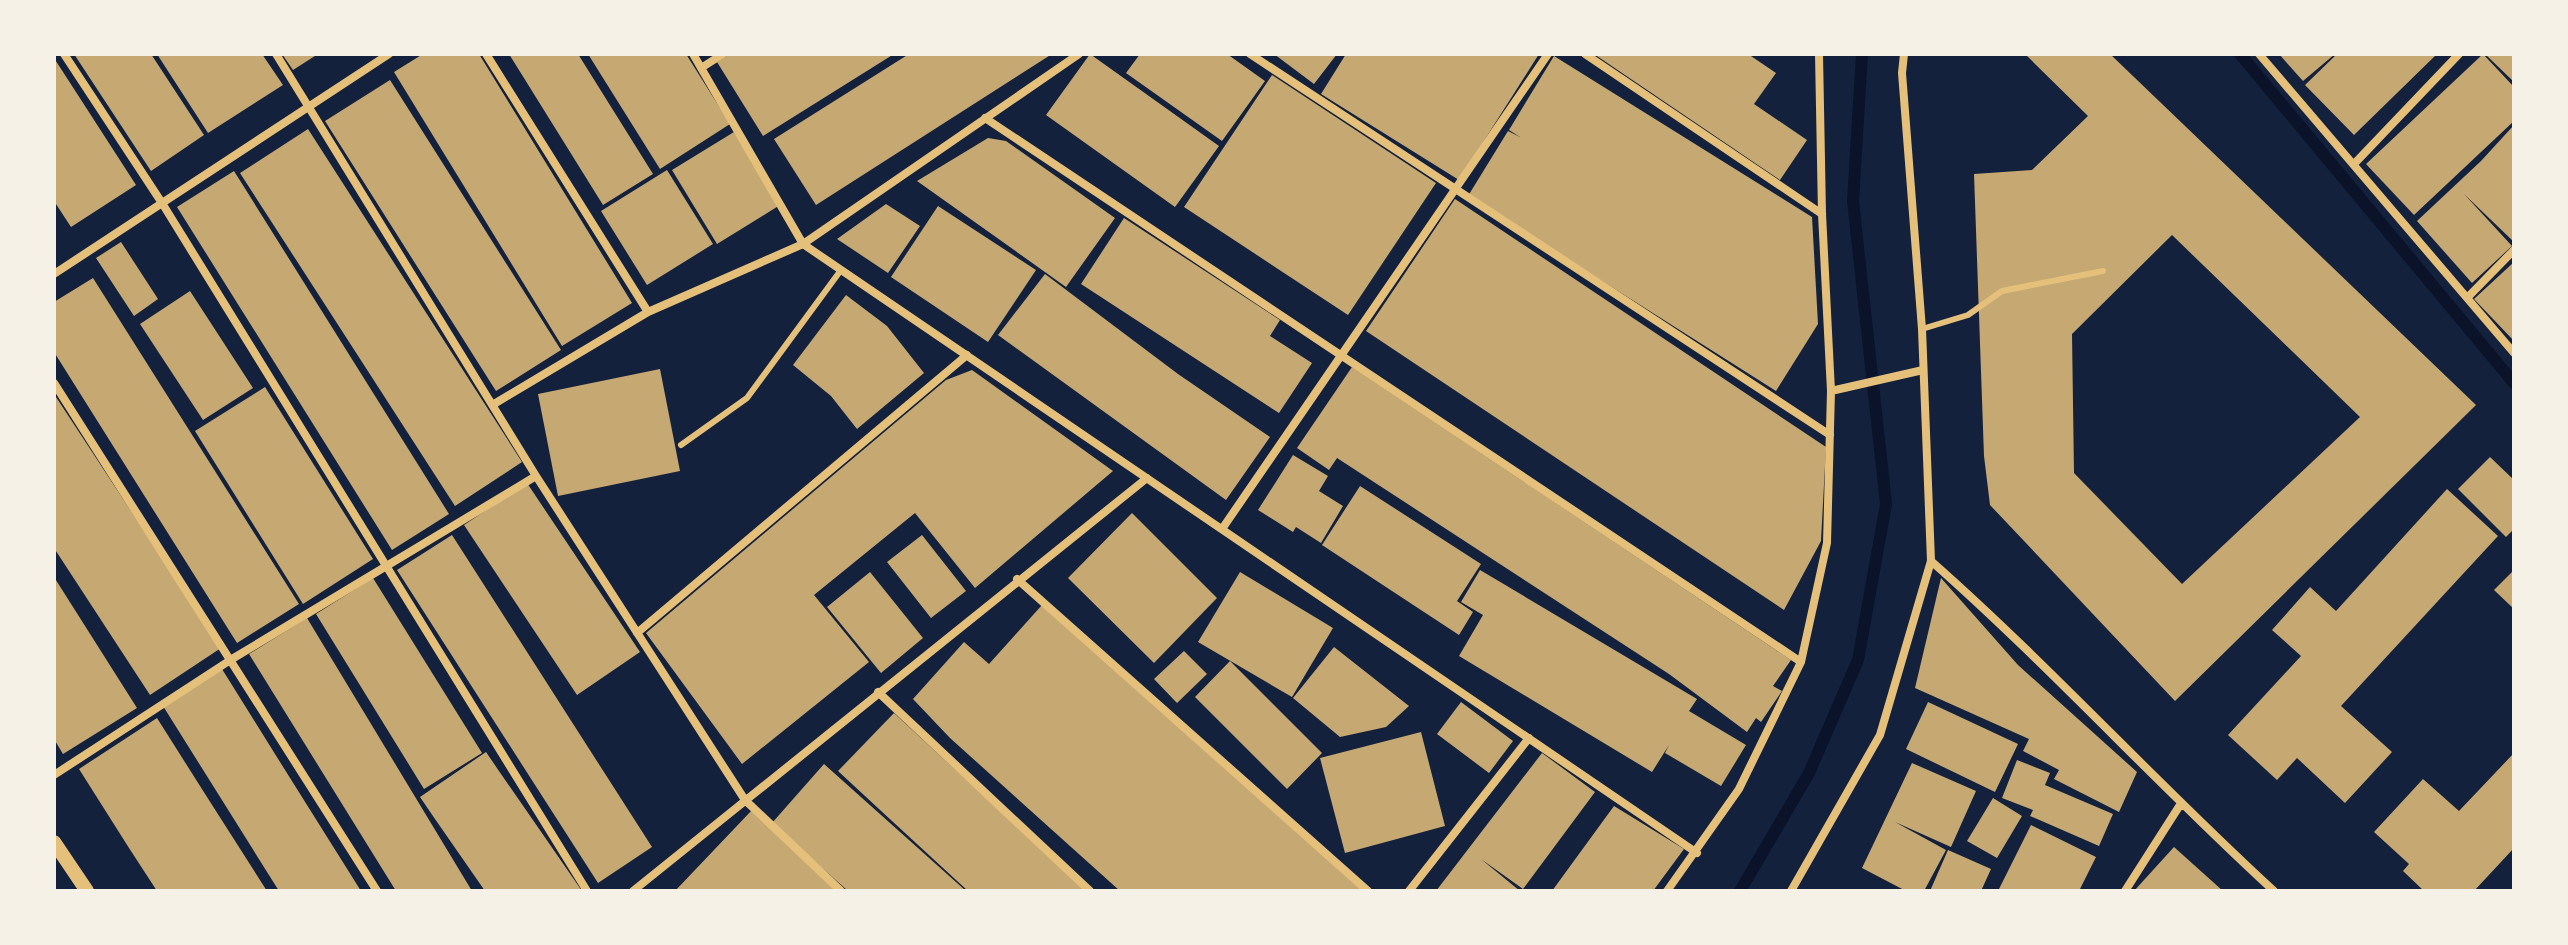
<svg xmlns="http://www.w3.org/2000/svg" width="2568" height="945" font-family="Manrope,sans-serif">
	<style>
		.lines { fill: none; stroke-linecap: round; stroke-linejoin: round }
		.stream { stroke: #0b132b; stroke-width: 12 }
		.building { fill: #c6a872; fill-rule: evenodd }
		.service { stroke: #e5c07b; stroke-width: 6 }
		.minor { stroke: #e5c07b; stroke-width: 8 }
		.tertiary { stroke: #e5c07b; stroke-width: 14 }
	</style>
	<rect width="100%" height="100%" fill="#14213d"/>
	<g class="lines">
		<!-- stream -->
		<path class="stream" d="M 2240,54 L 2514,383
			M 1740,891 L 1809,773 L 1858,660 L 1886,504 L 1853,201 L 1862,54"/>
	</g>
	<!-- building -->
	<path class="building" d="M 74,54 L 151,54 L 204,135 L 151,171 Z
		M 157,54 L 262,54 L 283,85 L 208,133 Z
		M 282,54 L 318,54 L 293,70 Z
		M 423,54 L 479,54 L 632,303 L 562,346 L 394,72 Z
		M 509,54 L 578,54 L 653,174 L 603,205 Z
		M 588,54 L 686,54 L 730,124 L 660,169 Z
		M 730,54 L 894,54 L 763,136 L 717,62 Z
		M 909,54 L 1052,54 L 816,205 L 774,139 Z
		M 1090,54 L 1219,146 L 1175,207 L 1046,115 Z
		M 1140,54 L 1227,54 L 1265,81 L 1222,141 L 1126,73 Z
		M 1274,54 L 1337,54 L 1314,84 Z
		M 1346,54 L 1539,54 L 1459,180 L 1321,94 Z
		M 1594,54 L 1748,54 L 1776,73 L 1754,104 L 1807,140 L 1780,180 Z
		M 2025,54 L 2110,54 L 2476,405 L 2175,701 L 1990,505 L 1984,456 L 1974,174 L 2032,170 L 2088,116 ZM 2172,235 L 2360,417 L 2182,584 L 2074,473 L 2072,334 Z
		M 2279,54 L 2335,54 L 2303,81 Z
		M 2337,54 L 2437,54 L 2354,135 L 2305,85 Z
		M 2483,54 L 2514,87 L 2514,121 L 2414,215 L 2366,164 Z
		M 2485,54 L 2514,54 L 2514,82 Z
		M 1554,56 L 1812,217 L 1818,324 L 1776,391 L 1468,196 L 1508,131 L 1520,137 L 1509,130 Z
		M 54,58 L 136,185 L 71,227 L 54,201 Z
		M 1272,75 L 1436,183 L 1348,315 L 1184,207 Z
		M 390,80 L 561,350 L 496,391 L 325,121 Z
		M 2514,125 L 2514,242 L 2464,194 L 2512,246 L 2472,283 L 2417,221 L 2481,161 Z
		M 308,129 L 522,462 L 455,506 L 240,173 Z
		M 734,132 L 780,205 L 717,244 L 672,170 Z
		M 988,138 L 1006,141 L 1115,218 L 1066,287 L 917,181 Z
		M 667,170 L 713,244 L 647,285 L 601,211 Z
		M 234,171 L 449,514 L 392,550 L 177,207 Z
		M 1455,199 L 1826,447 L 1821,541 L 1784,610 L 1366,331 Z
		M 886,204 L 920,226 L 888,273 L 837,239 Z
		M 938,206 L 1036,270 L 988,342 L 891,277 Z
		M 1124,218 L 1280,320 L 1270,336 L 1312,363 L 1279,413 L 1081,284 Z
		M 121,242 L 158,299 L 134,316 L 96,258 Z
		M 2514,262 L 2514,341 L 2474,299 Z
		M 1045,274 L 1178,374 L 1270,437 L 1226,500 L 998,335 Z
		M 93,278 L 299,604 L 237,643 L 54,352 L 54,302 Z
		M 190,291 L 253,388 L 203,420 L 140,324 Z
		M 846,295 L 887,326 L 924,373 L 857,429 L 831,396 L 793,365 Z
		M 1352,367 L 1791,660 L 1773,686 L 1782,691 L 1761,722 L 1756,718 L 1747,732 L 1669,674 L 1337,458 L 1329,470 L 1297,448 Z
		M 660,369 L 680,471 L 558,496 L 538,394 Z
		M 972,370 L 1113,471 L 975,588 L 915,513 L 814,595 L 869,662 L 742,764 L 646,633 L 946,380 Z
		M 265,387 L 373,559 L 303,604 L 195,431 Z
		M 54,394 L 221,648 L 150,695 L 54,548 Z
		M 1293,455 L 1328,476 L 1319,491 L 1343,506 L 1321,543 L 1296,527 L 1293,532 L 1258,510 Z
		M 2490,457 L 2514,480 L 2514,529 L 2506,537 L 2458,489 Z
		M 527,483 L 640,652 L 577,695 L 464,525 Z
		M 1360,486 L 1481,564 L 1457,601 L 1473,612 L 1459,635 L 1322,545 Z
		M 2447,489 L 2498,536 L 2341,706 L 2392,752 L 2345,803 L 2297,758 L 2277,780 L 2228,735 L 2301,656 L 2272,630 L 2310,587 L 2336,611 Z
		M 1132,513 L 1217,598 L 1154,663 L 1068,578 Z
		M 452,535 L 652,847 L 598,883 L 397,570 Z
		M 922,535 L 966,591 L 931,618 L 887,562 Z
		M 1480,570 L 1697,699 L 1689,711 L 1746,745 L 1721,786 L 1665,753 L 1669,745 L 1652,772 L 1459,656 L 1483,615 L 1461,602 Z
		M 2514,570 L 2514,609 L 2494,590 Z
		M 870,572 L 923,638 L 881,673 L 827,607 Z
		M 1240,572 L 1333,628 L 1292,697 L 1198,642 Z
		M 54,577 L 137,708 L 63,754 L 54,739 Z
		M 373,578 L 482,753 L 424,789 L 316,614 Z
		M 1941,578 L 2018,665 L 2137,772 L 2119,812 L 2054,779 L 2059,770 L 2023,751 L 2029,739 L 1915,688 Z
		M 1042,605 L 1364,891 L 1120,891 L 950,738 L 913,699 L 964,642 L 989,664 Z
		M 307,618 L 472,891 L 396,891 L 249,654 Z
		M 1334,647 L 1409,706 L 1386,727 L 1340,737 L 1293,698 Z
		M 1184,651 L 1207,674 L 1177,703 L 1154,679 Z
		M 1230,661 L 1322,753 L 1287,789 L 1195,697 Z
		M 222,669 L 275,754 L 361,891 L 279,891 L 163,706 Z
		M 1461,702 L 1513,741 L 1489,773 L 1437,734 Z
		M 1928,702 L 2018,744 L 1995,792 L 1906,749 Z
		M 894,713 L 935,751 L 1087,891 L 968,891 L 879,809 L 838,771 Z
		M 157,718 L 207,797 L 267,891 L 157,891 L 129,848 L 79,769 Z
		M 1421,732 L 1445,826 L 1345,853 L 1320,758 Z
		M 486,752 L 501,774 L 582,891 L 485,891 L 435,819 L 420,797 Z
		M 1542,753 L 1595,792 L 1523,889 L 1481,859 L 1520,891 L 1436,891 Z
		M 2514,753 L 2514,848 L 2474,891 L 2424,891 L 2403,871 L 2409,864 L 2374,832 L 2423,779 L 2459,811 Z
		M 2017,760 L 2050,773 L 2045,785 L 2113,814 L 2099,846 L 2030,816 L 2033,810 L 2002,798 Z
		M 1912,763 L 1976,791 L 1951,847 L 1895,822 L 1946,850 L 1924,891 L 1906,891 L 1862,868 Z
		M 824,764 L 966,891 L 848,891 L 772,823 Z
		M 1993,798 L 2022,816 L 1997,858 L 1967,841 Z
		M 1614,806 L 1684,849 L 1653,891 L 1552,891 Z
		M 753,809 L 839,891 L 675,891 Z
		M 2031,825 L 2096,857 L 2079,891 L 1998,891 Z
		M 2174,847 L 2223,891 L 2134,891 Z
		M 1948,850 L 1991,869 L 1981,891 L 1930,891 Z"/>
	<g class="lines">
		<!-- service -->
		<path class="service" d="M 1922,329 L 1968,315 L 2002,291 L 2103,271
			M 681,445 L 747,398 L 841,270"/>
		<!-- minor -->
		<path class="minor" d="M 64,54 L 162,203 L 587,891
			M 276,54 L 536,476 L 745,800 L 841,891
			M 486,54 L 648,312
			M 693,54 L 803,244 L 1697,853
			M 1250,54 L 1830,435
			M 1585,54 L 1822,214
			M 2259,54 L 2514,353
			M 701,68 L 723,54
			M 985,118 L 1801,662
			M 2355,163 L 2459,54
			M 54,274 L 389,54
			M 2468,297 L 2514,250
			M 54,383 L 377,891
			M 1831,391 L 1923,370
			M 494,404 L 648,312 L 803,244 L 1079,54
			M 1222,529 L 1548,54
			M 1931,561 C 2050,666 2157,784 2274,891
			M 1017,579 L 1368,891
			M 637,633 L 967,355
			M 878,692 L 1090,891
			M 54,775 L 232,659 L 536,476
			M 633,891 L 1147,478
			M 1409,891 L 1529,738
			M 1667,891 L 1739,789 L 1801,662 L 1827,543 L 1831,391 L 1822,214 L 1819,54
			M 1791,891 L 1880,735 L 1931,561 L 1922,329 L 1902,73 L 1904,54
			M 2125,891 L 2180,805"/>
		<!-- tertiary -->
		<path class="tertiary" d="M 54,842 L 87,891"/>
	</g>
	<!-- border -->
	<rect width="2568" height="945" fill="none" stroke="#f6f1e7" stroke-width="112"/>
</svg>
